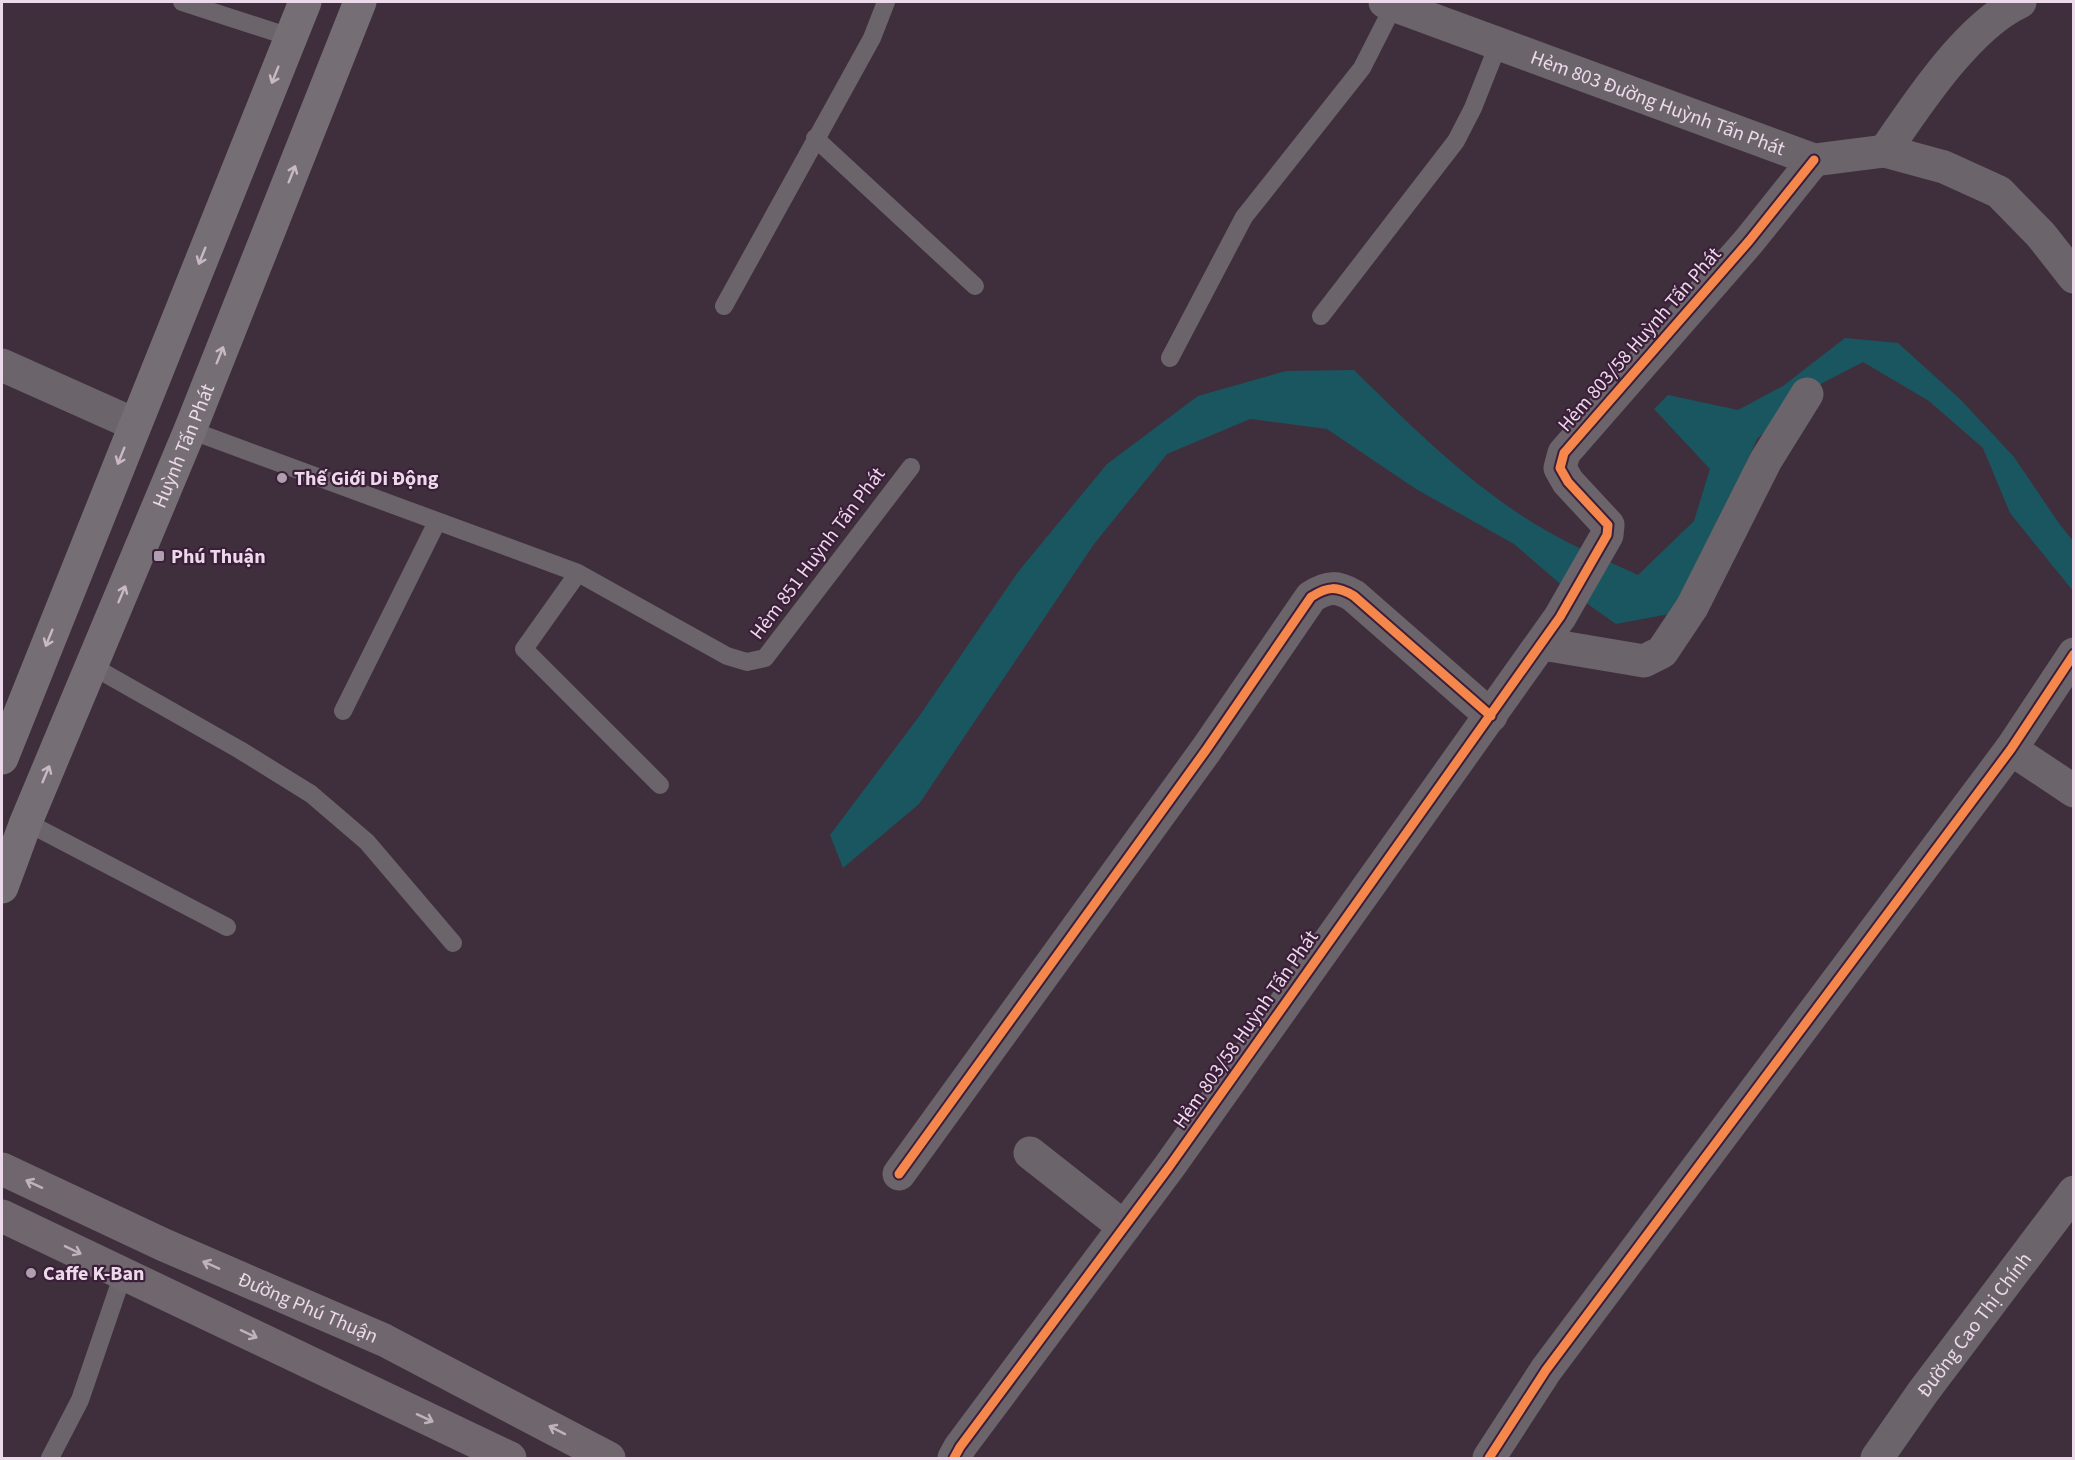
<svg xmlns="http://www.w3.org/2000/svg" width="2075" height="1460" font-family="'Source Sans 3',sans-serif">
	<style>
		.water { fill: #1a5660 }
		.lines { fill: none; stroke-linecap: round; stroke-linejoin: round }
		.lane { stroke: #6b646a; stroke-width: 18 }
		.street { stroke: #6b646a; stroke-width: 33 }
		.secondary { stroke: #6f676d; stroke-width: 33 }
		.primary { stroke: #766e75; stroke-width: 33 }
		.cycleway-casing { stroke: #3b1e39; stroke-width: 13 }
		.cycleway { stroke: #f5874c; stroke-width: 9 }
		.oneway { stroke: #c9b9c7 }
		.oneway2 { stroke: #c0b1be }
		.poi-dot { fill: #af9ead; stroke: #3b1e39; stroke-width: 2 }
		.labels { text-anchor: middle; stroke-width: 4.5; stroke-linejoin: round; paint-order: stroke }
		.street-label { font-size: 20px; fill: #ecd9ea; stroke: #3b1e39 }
		.poi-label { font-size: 20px; font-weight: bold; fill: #ecd9ea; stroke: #3b1e39; text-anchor: start }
	</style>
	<rect width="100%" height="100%" fill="#3f2f3d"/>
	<!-- water -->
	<path class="water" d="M 1845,338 L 1898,343 L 1960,399 L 2014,457 L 2058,522 L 2073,541 L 2073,591 L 2010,513 L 1983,448 L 1929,401 L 1863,362 L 1811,389 L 1757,439 L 1680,612 L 1616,624 L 1565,588 L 1514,544 L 1416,489 L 1327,429 L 1250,419 L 1167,454 L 1094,544 L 919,804 L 843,868 L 830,835 L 918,718 L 1018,572 L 1107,464 L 1198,396 L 1286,371 L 1354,370 C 1418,433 1486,501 1567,542 C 1590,554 1615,564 1638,575 L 1694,521 L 1710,469 L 1654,409 L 1668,395 L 1738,410 L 1783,386 Z"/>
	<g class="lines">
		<!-- lane -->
		<path class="lane" d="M 182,2 L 290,37
			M 815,138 L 975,286
			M 724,306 L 872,38 L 886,2
			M 1321,316 L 1456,141 L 1473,108 L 1498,45
			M 1170,358 L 1244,217 L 1362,68 L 1394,5
			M 190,430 L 578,573 L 727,656 L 747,662 L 765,658 L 911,467
			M 578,573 L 524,649 L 660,785
			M 92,666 L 240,750 L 311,794 L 367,842 L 453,943
			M 343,711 L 437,522
			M 26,822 L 227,927
			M 50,1458 L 80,1400 L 123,1274"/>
		<!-- street -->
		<g class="street">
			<path id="s1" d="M 1385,2 L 1814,160 L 1885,151 L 1944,167 L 1999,192 L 2041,235 L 2074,277"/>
			<path d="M 1885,151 C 1917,104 1968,26 2020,2"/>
			<path d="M 2,365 L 134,424"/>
			<path d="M 1543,644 L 1644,661 L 1662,652 L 1692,607 L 1766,460 L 1807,394"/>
			<path d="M 2011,749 L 2074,791"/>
			<path d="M 1030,1153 L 1124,1227"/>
			<path d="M 899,1174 L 1206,750 L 1311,597 C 1328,586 1337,586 1354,596 L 1491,716"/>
			<path d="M 954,1458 L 960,1447 L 1169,1167 L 1560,617 L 1607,535 L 1608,525 L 1568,482 L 1560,468 L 1564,453 L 1749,241 L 1814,160"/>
			<path d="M 1489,1458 L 1546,1370 L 2011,749 L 2074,654"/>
			<path id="s2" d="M 1877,1458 L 1923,1392 L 2074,1192"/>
		</g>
		<!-- secondary -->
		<g class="secondary">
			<path id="s3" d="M 2,1169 L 164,1245 L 384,1340 L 609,1458"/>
			<path d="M 2,1216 L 510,1458"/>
		</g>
		<!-- primary -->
		<g class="primary">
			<path d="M 2,758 L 305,2"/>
			<path id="s4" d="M 2,887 L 26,822 L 190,430 L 360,2"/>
		</g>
		<!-- cycleway casing -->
		<g class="cycleway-casing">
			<path id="cycleway" d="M 899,1174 L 1206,750 L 1311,597 C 1328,586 1337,586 1354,596 L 1491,716
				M 954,1458 L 960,1447 L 1169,1167 L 1560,617 L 1607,535 L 1608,525 L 1568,482 L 1560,468 L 1564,453 L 1749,241 L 1814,160
				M 1489,1458 L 1546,1370 L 2011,749 L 2074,654"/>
		</g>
		<!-- cycleway -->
		<use href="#cycleway" class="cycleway"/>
	</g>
	<!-- one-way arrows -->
	<defs><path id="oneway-shaft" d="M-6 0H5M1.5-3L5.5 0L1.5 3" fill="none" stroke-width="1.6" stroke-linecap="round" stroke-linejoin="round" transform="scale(1.5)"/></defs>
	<g class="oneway">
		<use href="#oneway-shaft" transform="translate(275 75) rotate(112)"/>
		<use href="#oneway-shaft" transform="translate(292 174) rotate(-68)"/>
		<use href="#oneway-shaft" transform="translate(202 256) rotate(112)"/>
		<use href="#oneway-shaft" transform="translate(220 355) rotate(-68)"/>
		<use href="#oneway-shaft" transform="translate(121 456) rotate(112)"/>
		<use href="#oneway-shaft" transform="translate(122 594) rotate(-67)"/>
		<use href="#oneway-shaft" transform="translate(49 638) rotate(112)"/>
		<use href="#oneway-shaft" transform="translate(46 774) rotate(-67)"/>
	</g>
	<g class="oneway2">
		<use href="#oneway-shaft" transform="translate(34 1184) rotate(-155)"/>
		<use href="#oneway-shaft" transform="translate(73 1250) rotate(26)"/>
		<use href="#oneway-shaft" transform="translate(211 1265) rotate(-156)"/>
		<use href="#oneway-shaft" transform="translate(249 1334) rotate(25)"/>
		<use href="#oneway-shaft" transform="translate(425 1418) rotate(25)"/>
		<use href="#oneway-shaft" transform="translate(557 1430) rotate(-153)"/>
	</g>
	<!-- markers -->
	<g class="poi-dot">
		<circle cx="282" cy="478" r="6"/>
		<rect x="153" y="550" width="12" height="12" rx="3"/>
		<circle cx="31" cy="1273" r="6"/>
	</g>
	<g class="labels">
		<!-- street labels -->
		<g class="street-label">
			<text dy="7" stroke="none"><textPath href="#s1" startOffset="291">Hẻm 803 Đường Huỳnh Tấn Phát</textPath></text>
			<text transform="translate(1639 339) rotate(-49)" y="7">Hẻm 803/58 Huỳnh Tấn Phát</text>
			<text dy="7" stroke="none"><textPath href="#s4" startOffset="477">Huỳnh Tấn Phát</textPath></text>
			<text transform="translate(817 553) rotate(-53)" y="7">Hẻm 851 Huỳnh Tấn Phát</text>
			<text transform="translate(1245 1029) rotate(-55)" y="7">Hẻm 803/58 Huỳnh Tấn Phát</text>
			<text dy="7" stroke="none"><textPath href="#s3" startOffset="336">Đường Phú Thuận</textPath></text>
			<text dy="7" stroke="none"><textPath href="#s2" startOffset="165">Đường Cao Thị Chính</textPath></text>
		</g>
		<!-- poi labels -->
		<g class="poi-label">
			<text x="294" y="485">Thế Giới Di Động</text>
			<text x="171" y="563">Phú Thuận</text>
			<text x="43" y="1280">Caffe K-Ban</text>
		</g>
	</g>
	<!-- border -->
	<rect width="2075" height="1460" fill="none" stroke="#ecd9ea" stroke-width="6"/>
</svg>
